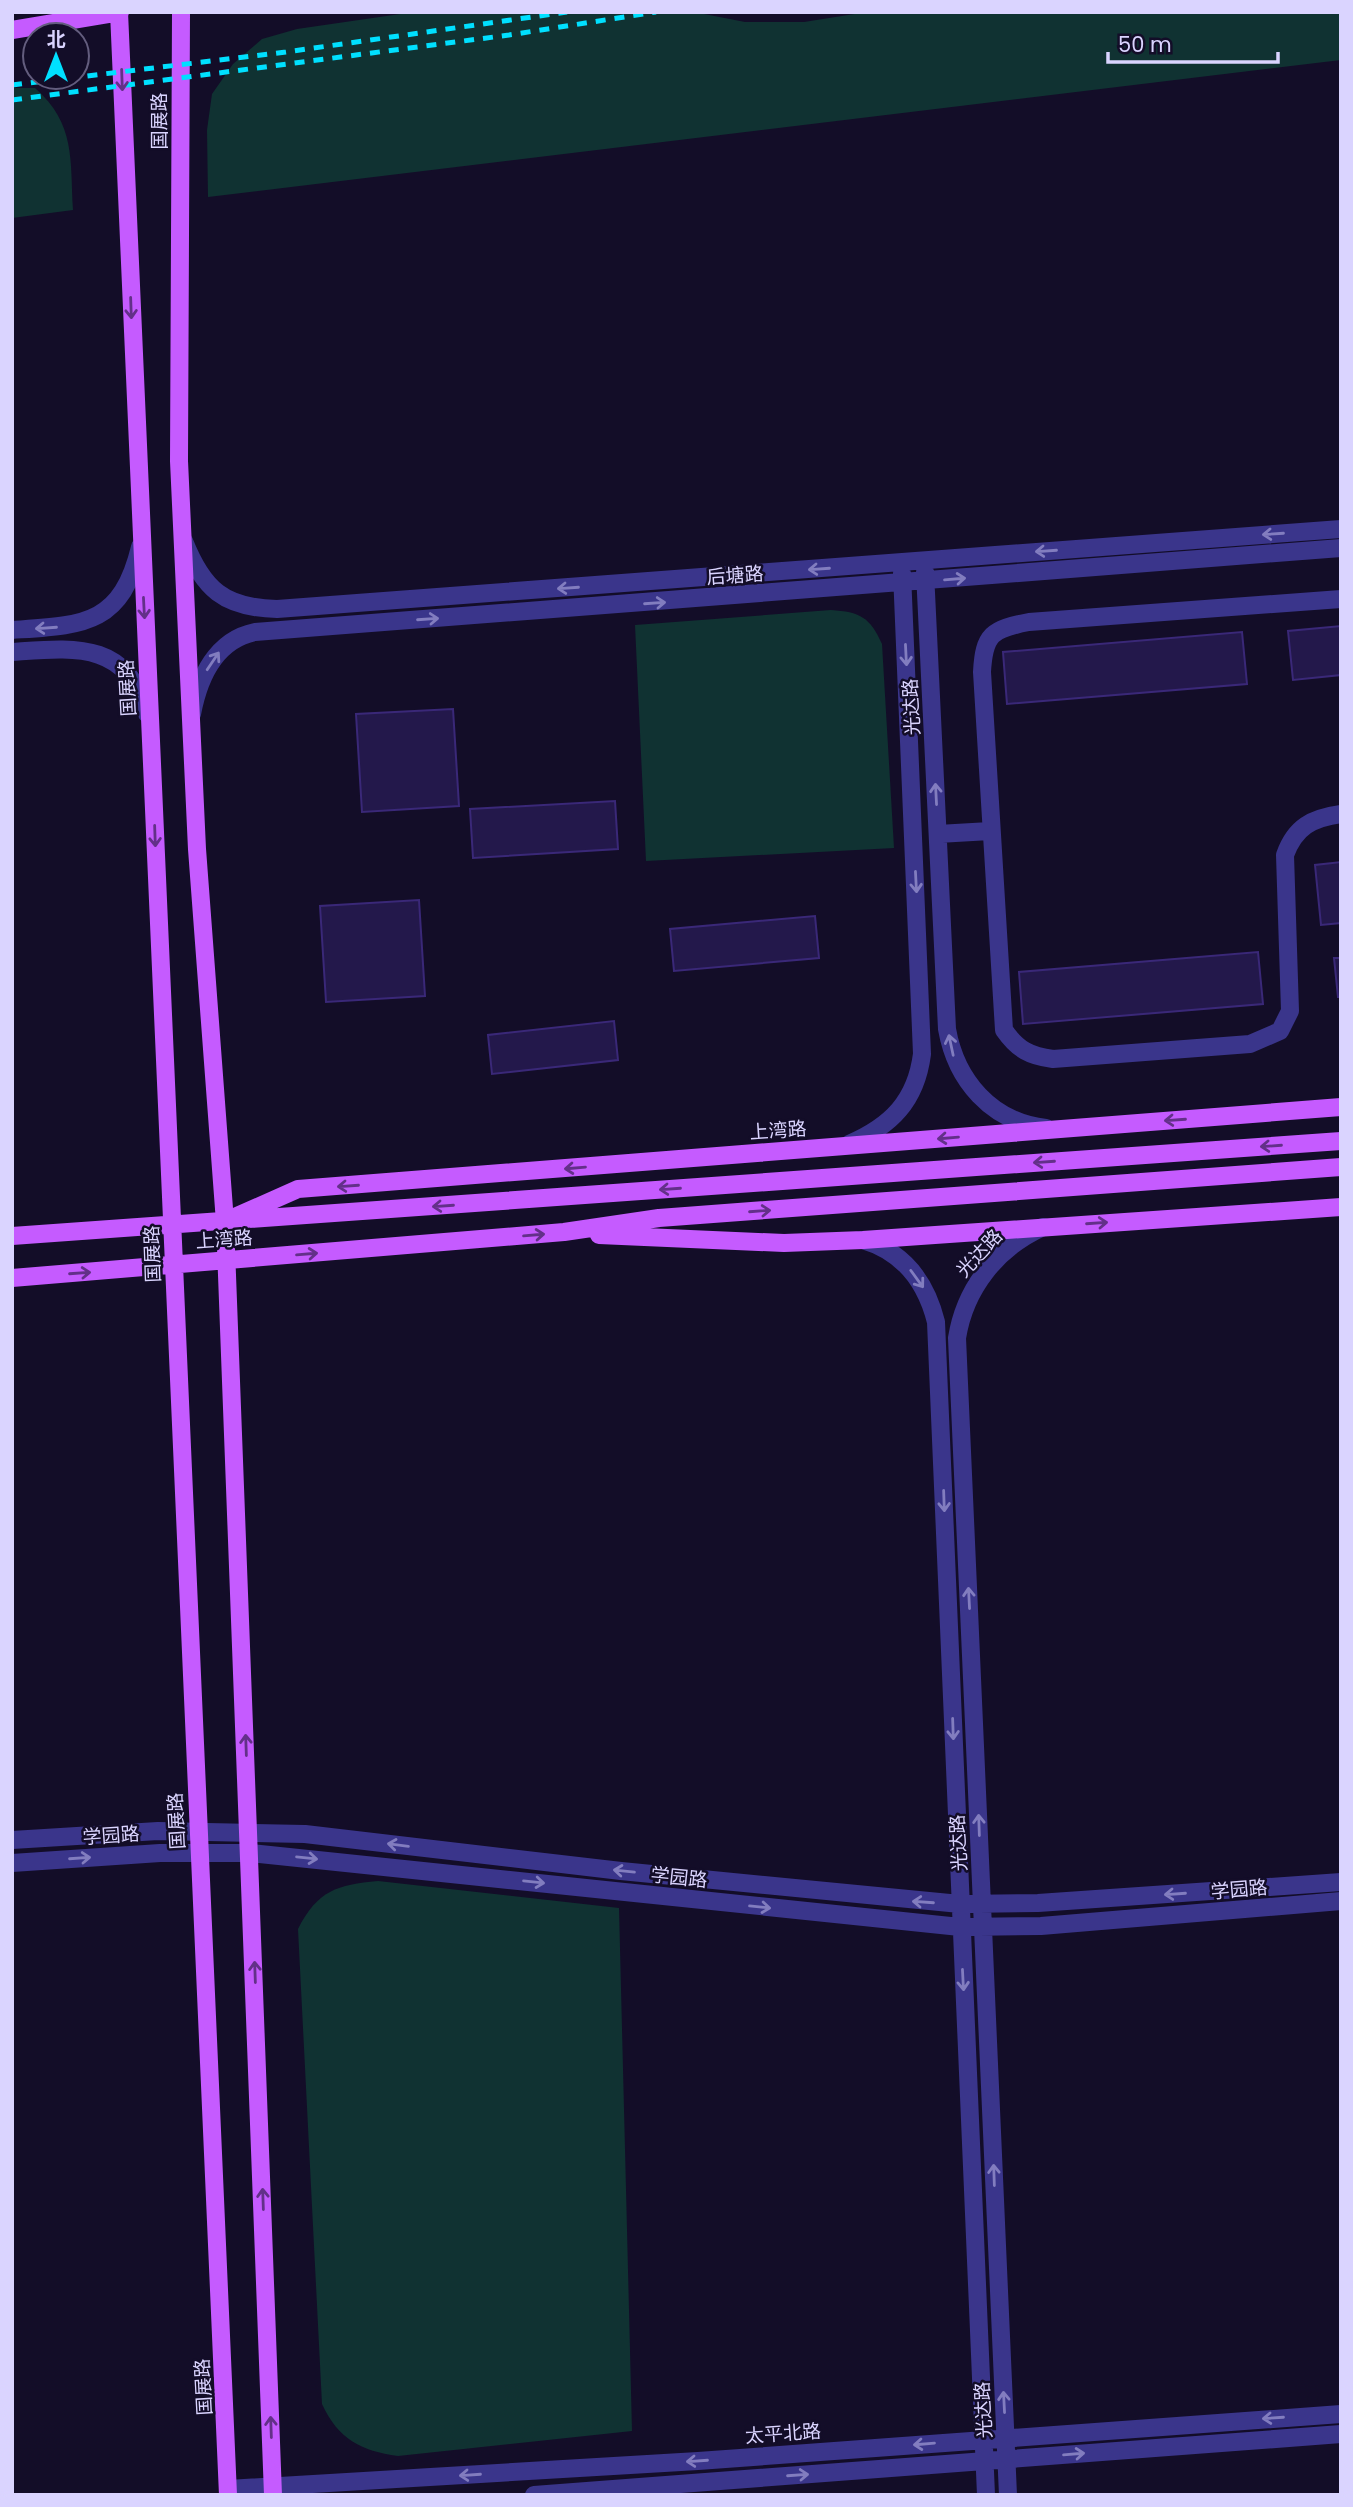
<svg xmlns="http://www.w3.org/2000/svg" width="1353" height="2507" font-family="Poppins,'Noto Sans SC',sans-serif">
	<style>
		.green { fill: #103232 }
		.building { fill: #23184b; stroke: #3a2878; stroke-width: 2 }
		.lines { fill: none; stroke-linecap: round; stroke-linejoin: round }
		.minor { stroke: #3a358b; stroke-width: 18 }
		.major { stroke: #c55bff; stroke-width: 18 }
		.rail { stroke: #00e0ff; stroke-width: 5; stroke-dasharray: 10 9; stroke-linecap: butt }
		.oneway { stroke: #633089 }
		.oneway2 { stroke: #827dbf }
		.labels { text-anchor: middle; stroke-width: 5; stroke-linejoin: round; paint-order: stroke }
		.street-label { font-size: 19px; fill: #dad4ff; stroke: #130d28 }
	</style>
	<rect width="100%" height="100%" fill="#130d28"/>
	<!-- green -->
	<path class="green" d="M 414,12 L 694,12 L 745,22 L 804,22 L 867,12 L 1341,12 L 1341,60 L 208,197 L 207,130 L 212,94 L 233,64 L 262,39 L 297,29 Z
		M 12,88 L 35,88 C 76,124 70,160 73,210 L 12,218 Z
		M 831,610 C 860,612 870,617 882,644 L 894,848 L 646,861 L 635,625 Z
		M 378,1881 L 619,1908 L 632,2431 L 398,2456 C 361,2451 338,2439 322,2404 L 298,1929 C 318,1890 337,1885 378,1881 Z"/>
	<!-- building -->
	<path class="building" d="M 1341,626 L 1341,675 L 1293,680 L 1288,631 Z
		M 1242,632 L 1247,684 L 1007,704 L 1003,652 Z
		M 453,709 L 459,806 L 362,812 L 356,714 Z
		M 615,801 L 618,849 L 473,858 L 470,809 Z
		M 1341,862 L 1341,923 L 1321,925 L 1315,865 Z
		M 419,900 L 425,996 L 326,1002 L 320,906 Z
		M 815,916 L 819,958 L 674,971 L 670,929 Z
		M 1258,952 L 1263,1004 L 1023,1024 L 1019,972 Z
		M 1334,958 L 1341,958 L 1341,997 L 1338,997 Z
		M 614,1021 L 618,1060 L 492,1074 L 488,1035 Z"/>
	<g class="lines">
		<!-- minor -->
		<path class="minor" d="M 184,541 C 203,589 224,608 277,609 L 1341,529
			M 925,572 L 947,1029 C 956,1080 991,1122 1046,1128
			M 1341,599 L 1029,622 C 992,629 984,634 982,672 L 1004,1030 C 1018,1050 1030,1056 1053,1059 L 1250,1044 L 1280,1031 L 1290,1011 L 1285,855 C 1295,827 1312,818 1341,814
			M 12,630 C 83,625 121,626 140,547
			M 12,652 C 73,648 128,640 147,714
			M 192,714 C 199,677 216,640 255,632 L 1341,548
			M 938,834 L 990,831
			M 849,1144 C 891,1126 916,1101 922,1054 L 902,573
			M 863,1240 C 904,1252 926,1282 936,1322 L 986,2495
			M 12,1840 L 158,1831 L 305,1834 L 621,1871 L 960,1904 L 1038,1903 L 1341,1882
			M 12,1863 L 160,1853 L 250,1853 L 960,1927 L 1041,1926 L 1341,1901
			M 228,2489 L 698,2461 L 1341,2414
			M 534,2495 L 1341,2434
			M 1008,2495 L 957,1338 C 965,1288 997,1248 1043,1227"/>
		<!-- major -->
		<path class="major" d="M 119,12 L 228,2495
			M 181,12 L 179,461 L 197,849 L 225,1222 L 273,2495
			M 12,30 L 120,12
			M 237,1216 L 298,1189 L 1341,1107
			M 599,1235 L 784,1243 L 863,1240 L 1341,1207
			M 12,1236 L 1341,1141
			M 12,1278 L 564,1232 L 659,1218 L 1341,1167"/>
		<!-- rail -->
		<path class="rail" d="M 12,85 L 286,52 L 567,12
			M 12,100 L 509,35 L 656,12"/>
	</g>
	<!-- one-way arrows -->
	<defs><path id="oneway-shaft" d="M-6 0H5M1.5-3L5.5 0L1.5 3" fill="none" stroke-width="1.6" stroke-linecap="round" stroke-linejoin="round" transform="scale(1.75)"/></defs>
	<g class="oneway">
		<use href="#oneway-shaft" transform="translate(122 80) rotate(88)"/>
		<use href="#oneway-shaft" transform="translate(131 308) rotate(88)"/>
		<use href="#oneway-shaft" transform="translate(144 608) rotate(87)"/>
		<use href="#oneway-shaft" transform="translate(155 836) rotate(88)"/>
		<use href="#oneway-shaft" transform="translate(1175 1120) rotate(176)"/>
		<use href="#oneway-shaft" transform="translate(948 1138) rotate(175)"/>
		<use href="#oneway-shaft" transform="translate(1271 1146) rotate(176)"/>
		<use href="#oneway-shaft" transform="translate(1044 1162) rotate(176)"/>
		<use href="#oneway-shaft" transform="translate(575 1168) rotate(175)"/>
		<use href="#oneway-shaft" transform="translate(348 1186) rotate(176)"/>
		<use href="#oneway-shaft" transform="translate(670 1189) rotate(176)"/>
		<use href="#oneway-shaft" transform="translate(443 1206) rotate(176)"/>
		<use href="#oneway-shaft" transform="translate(760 1211) rotate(-4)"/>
		<use href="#oneway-shaft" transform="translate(1097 1223) rotate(-4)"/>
		<use href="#oneway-shaft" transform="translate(534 1235) rotate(-5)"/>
		<use href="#oneway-shaft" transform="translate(307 1254) rotate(-5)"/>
		<use href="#oneway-shaft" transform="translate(80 1273) rotate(-4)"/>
		<use href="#oneway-shaft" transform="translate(246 1745) rotate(-92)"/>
		<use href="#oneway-shaft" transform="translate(255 1972) rotate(-92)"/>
		<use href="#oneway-shaft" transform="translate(263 2199) rotate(-92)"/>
		<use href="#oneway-shaft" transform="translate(271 2427) rotate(-92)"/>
	</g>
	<g class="oneway2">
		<use href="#oneway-shaft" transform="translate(1273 534) rotate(176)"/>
		<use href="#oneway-shaft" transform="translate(1046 551) rotate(176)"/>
		<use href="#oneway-shaft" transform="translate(819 569) rotate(176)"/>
		<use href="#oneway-shaft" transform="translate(955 579) rotate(-5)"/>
		<use href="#oneway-shaft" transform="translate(568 588) rotate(176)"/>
		<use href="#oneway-shaft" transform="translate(655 603) rotate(-4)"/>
		<use href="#oneway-shaft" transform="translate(428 619) rotate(-4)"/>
		<use href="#oneway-shaft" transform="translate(46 628) rotate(176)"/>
		<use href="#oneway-shaft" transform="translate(906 655) rotate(87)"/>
		<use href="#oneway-shaft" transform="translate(213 661) rotate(-56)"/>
		<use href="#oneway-shaft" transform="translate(936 794) rotate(-93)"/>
		<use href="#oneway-shaft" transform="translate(916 882) rotate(87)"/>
		<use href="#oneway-shaft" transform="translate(951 1045) rotate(-102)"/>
		<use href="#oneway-shaft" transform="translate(917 1279) rotate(54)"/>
		<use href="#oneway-shaft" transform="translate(944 1501) rotate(88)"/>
		<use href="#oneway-shaft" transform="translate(969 1598) rotate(-93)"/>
		<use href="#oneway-shaft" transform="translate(953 1729) rotate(88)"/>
		<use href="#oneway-shaft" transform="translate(979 1825) rotate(-92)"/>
		<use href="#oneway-shaft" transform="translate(398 1845) rotate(-173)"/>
		<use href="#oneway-shaft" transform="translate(80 1858) rotate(-4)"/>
		<use href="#oneway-shaft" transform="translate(307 1858) rotate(6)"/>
		<use href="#oneway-shaft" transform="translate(624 1871) rotate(-174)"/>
		<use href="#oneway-shaft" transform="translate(534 1882) rotate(6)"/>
		<use href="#oneway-shaft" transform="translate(1175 1894) rotate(176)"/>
		<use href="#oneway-shaft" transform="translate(923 1902) rotate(-176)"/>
		<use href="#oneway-shaft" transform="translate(760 1907) rotate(6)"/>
		<use href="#oneway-shaft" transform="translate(963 1980) rotate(87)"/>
		<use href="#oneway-shaft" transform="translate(994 2175) rotate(-92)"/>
		<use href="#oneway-shaft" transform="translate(1004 2402) rotate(-93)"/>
		<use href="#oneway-shaft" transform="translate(1273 2418) rotate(176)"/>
		<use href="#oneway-shaft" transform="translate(924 2444) rotate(175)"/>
		<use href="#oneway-shaft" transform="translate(1074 2454) rotate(-5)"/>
		<use href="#oneway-shaft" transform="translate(697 2461) rotate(176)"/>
		<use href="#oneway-shaft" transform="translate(470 2475) rotate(176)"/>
		<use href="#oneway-shaft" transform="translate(798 2475) rotate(-4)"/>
	</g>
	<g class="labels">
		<!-- street labels -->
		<g class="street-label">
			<text transform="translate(159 121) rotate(-90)" y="7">国展路</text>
			<text transform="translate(735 575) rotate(-4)" y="7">后塘路</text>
			<text transform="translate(127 688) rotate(-93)" y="7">国展路</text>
			<text transform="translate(911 707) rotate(-93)" y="7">光达路</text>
			<text transform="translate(778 1130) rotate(-4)" y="7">上湾路</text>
			<text transform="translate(224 1239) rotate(-4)" y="7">上湾路</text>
			<text transform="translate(979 1253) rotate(-47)" y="7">光达路</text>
			<text transform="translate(152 1254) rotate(-92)" y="7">国展路</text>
			<text transform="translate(176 1821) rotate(-93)" y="7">国展路</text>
			<text transform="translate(111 1835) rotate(-4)" y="7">学园路</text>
			<text transform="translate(958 1843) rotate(-93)" y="7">光达路</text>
			<text transform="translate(679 1877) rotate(6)" y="7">学园路</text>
			<text transform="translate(1239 1889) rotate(-5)" y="7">学园路</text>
			<text transform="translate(203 2387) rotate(-93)" y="7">国展路</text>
			<text transform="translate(983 2410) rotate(-93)" y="7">光达路</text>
			<text transform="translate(783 2433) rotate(-4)" y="7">太平北路</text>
		</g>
	</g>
	<!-- border -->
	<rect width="1353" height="2507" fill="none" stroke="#dad4ff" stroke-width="28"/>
	<!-- north arrow -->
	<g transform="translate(56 56)"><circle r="33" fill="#130d28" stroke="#635d7e" stroke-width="2"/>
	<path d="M0-5L12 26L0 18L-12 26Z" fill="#00e0ff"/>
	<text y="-10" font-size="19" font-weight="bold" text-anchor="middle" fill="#dad4ff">北</text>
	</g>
	<!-- scale -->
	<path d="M1108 52v10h170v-10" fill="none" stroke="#dad4ff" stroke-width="3.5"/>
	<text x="1118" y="52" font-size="21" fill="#dad4ff" stroke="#130d28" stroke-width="5" paint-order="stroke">50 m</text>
</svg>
